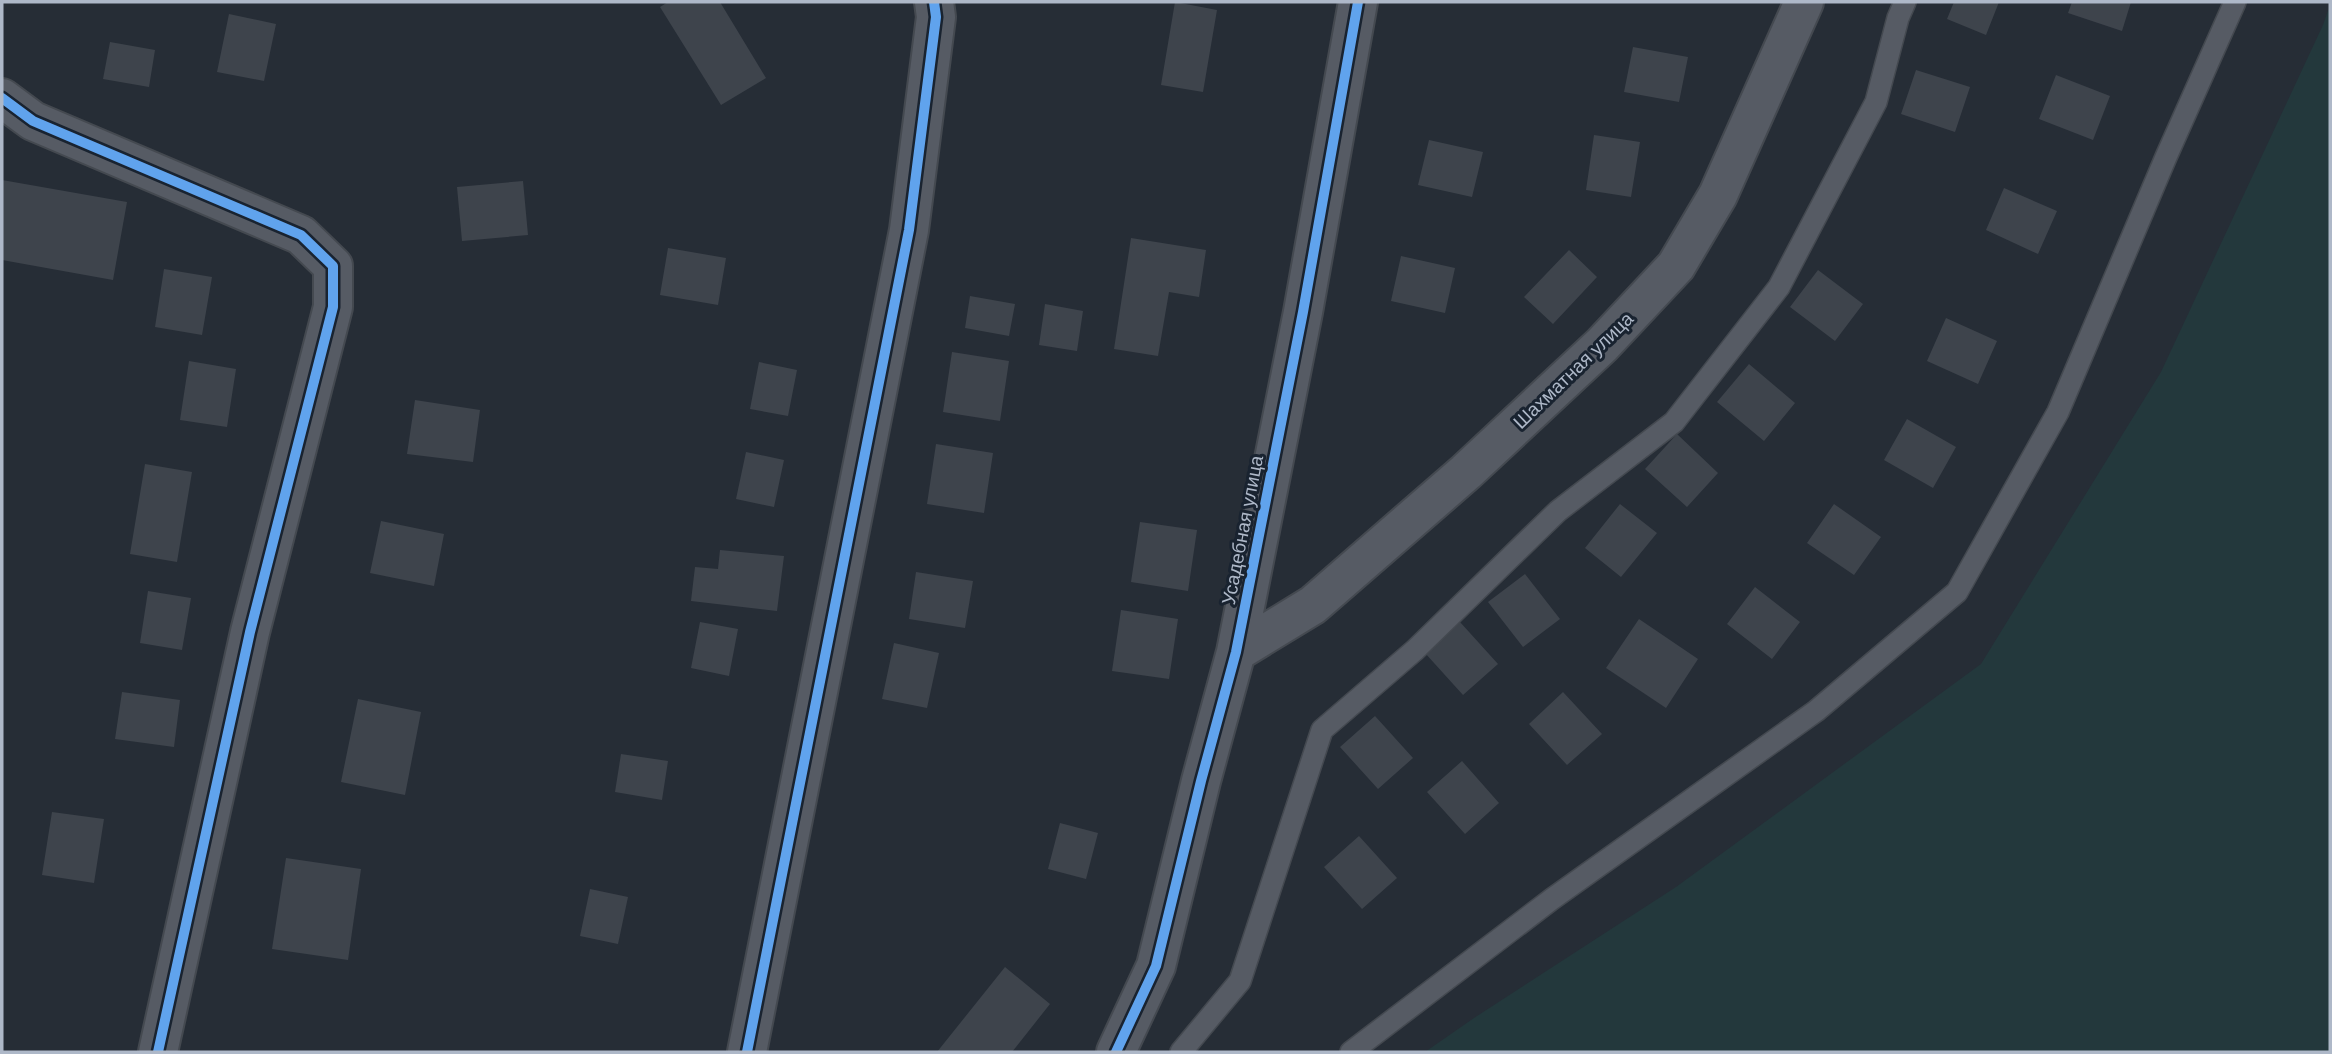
<svg xmlns="http://www.w3.org/2000/svg" width="2332" height="1054" font-family="'DM Sans',sans-serif">
	<style>
		.green { fill: #23383c }
		.building { fill: #3e444c }
		.lines { fill: none; stroke-linecap: round; stroke-linejoin: round }
		.lane-casing { stroke: #444950; stroke-width: 24 }
		.street-casing { stroke: #444950; stroke-width: 42 }
		.lane { stroke: #565b64; stroke-width: 21 }
		.street { stroke: #565b64; stroke-width: 38 }
		.cycleway-casing { stroke: #192330; stroke-width: 15 }
		.cycleway { stroke: #60a3ed; stroke-width: 10 }
		.labels { text-anchor: middle; stroke-width: 6; stroke-linejoin: round; paint-order: stroke }
		.street-label { font-size: 19px; fill: #aeb8c8; stroke: #192330 }
	</style>
	<rect width="100%" height="100%" fill="#262d36"/>
	<!-- green -->
	<path class="green" d="M 2330,5 L 2330,1052 L 1425,1052 L 1474,1018 L 1676,887 L 1981,664 L 2161,372 L 2323,25 Z"/>
	<!-- building -->
	<path class="building" d="M 668,2 L 720,2 L 766,78 L 721,105 L 660,7 Z
		M 1175,2 L 1217,10 L 1203,92 L 1161,85 Z
		M 1954,2 L 1999,2 L 1986,35 L 1947,19 Z
		M 2072,2 L 2131,2 L 2122,31 L 2068,13 Z
		M 229,14 L 276,24 L 264,81 L 217,72 Z
		M 110,42 L 155,50 L 149,87 L 103,79 Z
		M 1633,47 L 1688,57 L 1679,102 L 1624,92 Z
		M 1916,70 L 1970,87 L 1955,132 L 1901,114 Z
		M 2056,75 L 2110,96 L 2093,140 L 2039,119 Z
		M 1594,135 L 1640,142 L 1631,197 L 1586,190 Z
		M 1429,140 L 1483,152 L 1472,197 L 1418,185 Z
		M 2,180 L 127,202 L 113,280 L 2,260 Z
		M 523,181 L 528,235 L 462,241 L 457,187 Z
		M 2004,188 L 2057,211 L 2038,254 L 1986,230 Z
		M 1131,238 L 1206,250 L 1199,297 L 1169,292 L 1158,356 L 1114,349 Z
		M 668,248 L 726,258 L 718,305 L 660,295 Z
		M 1569,250 L 1597,277 L 1553,324 L 1524,297 Z
		M 1401,256 L 1455,268 L 1445,313 L 1391,301 Z
		M 164,269 L 212,277 L 202,335 L 155,327 Z
		M 1818,270 L 1863,304 L 1835,341 L 1790,307 Z
		M 970,296 L 1015,304 L 1009,336 L 965,328 Z
		M 1045,304 L 1083,311 L 1077,351 L 1039,345 Z
		M 1946,318 L 1997,341 L 1978,384 L 1927,361 Z
		M 952,352 L 1009,361 L 1000,421 L 943,412 Z
		M 189,361 L 236,369 L 227,427 L 180,420 Z
		M 759,362 L 797,370 L 788,416 L 750,409 Z
		M 1749,364 L 1795,403 L 1764,441 L 1717,402 Z
		M 415,400 L 480,410 L 473,462 L 407,454 Z
		M 1907,419 L 1956,447 L 1933,488 L 1884,460 Z
		M 1677,434 L 1718,473 L 1687,507 L 1645,469 Z
		M 936,444 L 993,453 L 984,513 L 927,504 Z
		M 746,452 L 784,460 L 774,507 L 736,499 Z
		M 145,464 L 192,472 L 177,562 L 130,554 Z
		M 1620,504 L 1657,533 L 1621,577 L 1585,548 Z
		M 1834,504 L 1881,537 L 1854,575 L 1807,543 Z
		M 381,521 L 444,534 L 434,586 L 370,573 Z
		M 1140,522 L 1197,530 L 1188,591 L 1131,582 Z
		M 720,550 L 784,556 L 777,611 L 691,601 L 695,567 L 718,569 Z
		M 916,572 L 973,581 L 965,628 L 909,619 Z
		M 1525,574 L 1560,619 L 1523,647 L 1488,602 Z
		M 1755,587 L 1800,622 L 1772,659 L 1727,624 Z
		M 148,591 L 191,598 L 182,650 L 140,643 Z
		M 1121,610 L 1178,619 L 1169,679 L 1112,671 Z
		M 1639,619 L 1698,659 L 1666,708 L 1606,668 Z
		M 700,622 L 738,629 L 729,676 L 691,668 Z
		M 1460,622 L 1498,664 L 1463,695 L 1425,653 Z
		M 894,643 L 939,653 L 927,708 L 882,699 Z
		M 122,692 L 180,700 L 174,747 L 115,739 Z
		M 1563,692 L 1602,734 L 1567,765 L 1529,724 Z
		M 358,699 L 421,712 L 405,795 L 341,782 Z
		M 1375,716 L 1413,758 L 1378,789 L 1340,747 Z
		M 621,754 L 668,761 L 662,800 L 615,792 Z
		M 1462,761 L 1499,803 L 1465,834 L 1427,792 Z
		M 52,812 L 104,819 L 94,883 L 42,875 Z
		M 1060,823 L 1098,833 L 1086,879 L 1048,869 Z
		M 1359,836 L 1397,878 L 1362,909 L 1324,867 Z
		M 286,858 L 361,869 L 348,960 L 272,949 Z
		M 590,889 L 628,897 L 618,944 L 580,936 Z
		M 1005,967 L 1050,1004 L 1012,1052 L 937,1052 Z"/>
	<g class="lines">
		<!-- lane casing -->
		<g class="lane-casing">
			<path id="lane" d="M 1181,1052 L 1240,981 L 1322,730 L 1415,650 L 1558,511 L 1674,422 L 1779,287 L 1876,102 L 1898,18 L 1905,2
				M 1351,1052 L 1552,899 L 1816,711 L 1957,592 L 2058,412 L 2166,157 L 2235,2"/>
		</g>
		<!-- street casing -->
		<g class="street-casing">
			<path id="street" d="M 2,98 L 33,121 L 301,235 L 333,266 L 333,307 L 250,632 L 158,1052
				M 1236,652 L 1313,605 L 1466,472 L 1602,345 L 1676,266 L 1718,195 L 1804,2
				M 747,1052 L 909,230 L 936,17 L 934,2
				M 1116,1052 L 1156,966 L 1201,781 L 1236,652 L 1303,312 L 1358,2"/>
		</g>
		<!-- lane -->
		<use href="#lane" class="lane"/>
		<!-- street -->
		<use href="#street" class="street"/>
		<!-- cycleway casing -->
		<g class="cycleway-casing">
			<path id="cycleway" d="M 2,98 L 33,121 L 301,235 L 333,266 L 333,307 L 250,632 L 158,1052
				M 747,1052 L 909,230 L 936,17 L 934,2
				M 1116,1052 L 1156,966 L 1201,781 L 1236,652 L 1303,312 L 1358,2"/>
		</g>
		<!-- cycleway -->
		<use href="#cycleway" class="cycleway"/>
	</g>
	<g class="labels">
		<!-- street labels -->
		<g class="street-label">
			<text transform="translate(1573 370) rotate(-44)" y="7">Шахматная улица</text>
			<text transform="translate(1242 530) rotate(-79)" y="7">Усадебная улица</text>
		</g>
	</g>
	<!-- border -->
	<rect width="2332" height="1054" fill="none" stroke="#aeb8c8" stroke-width="7"/>
</svg>
